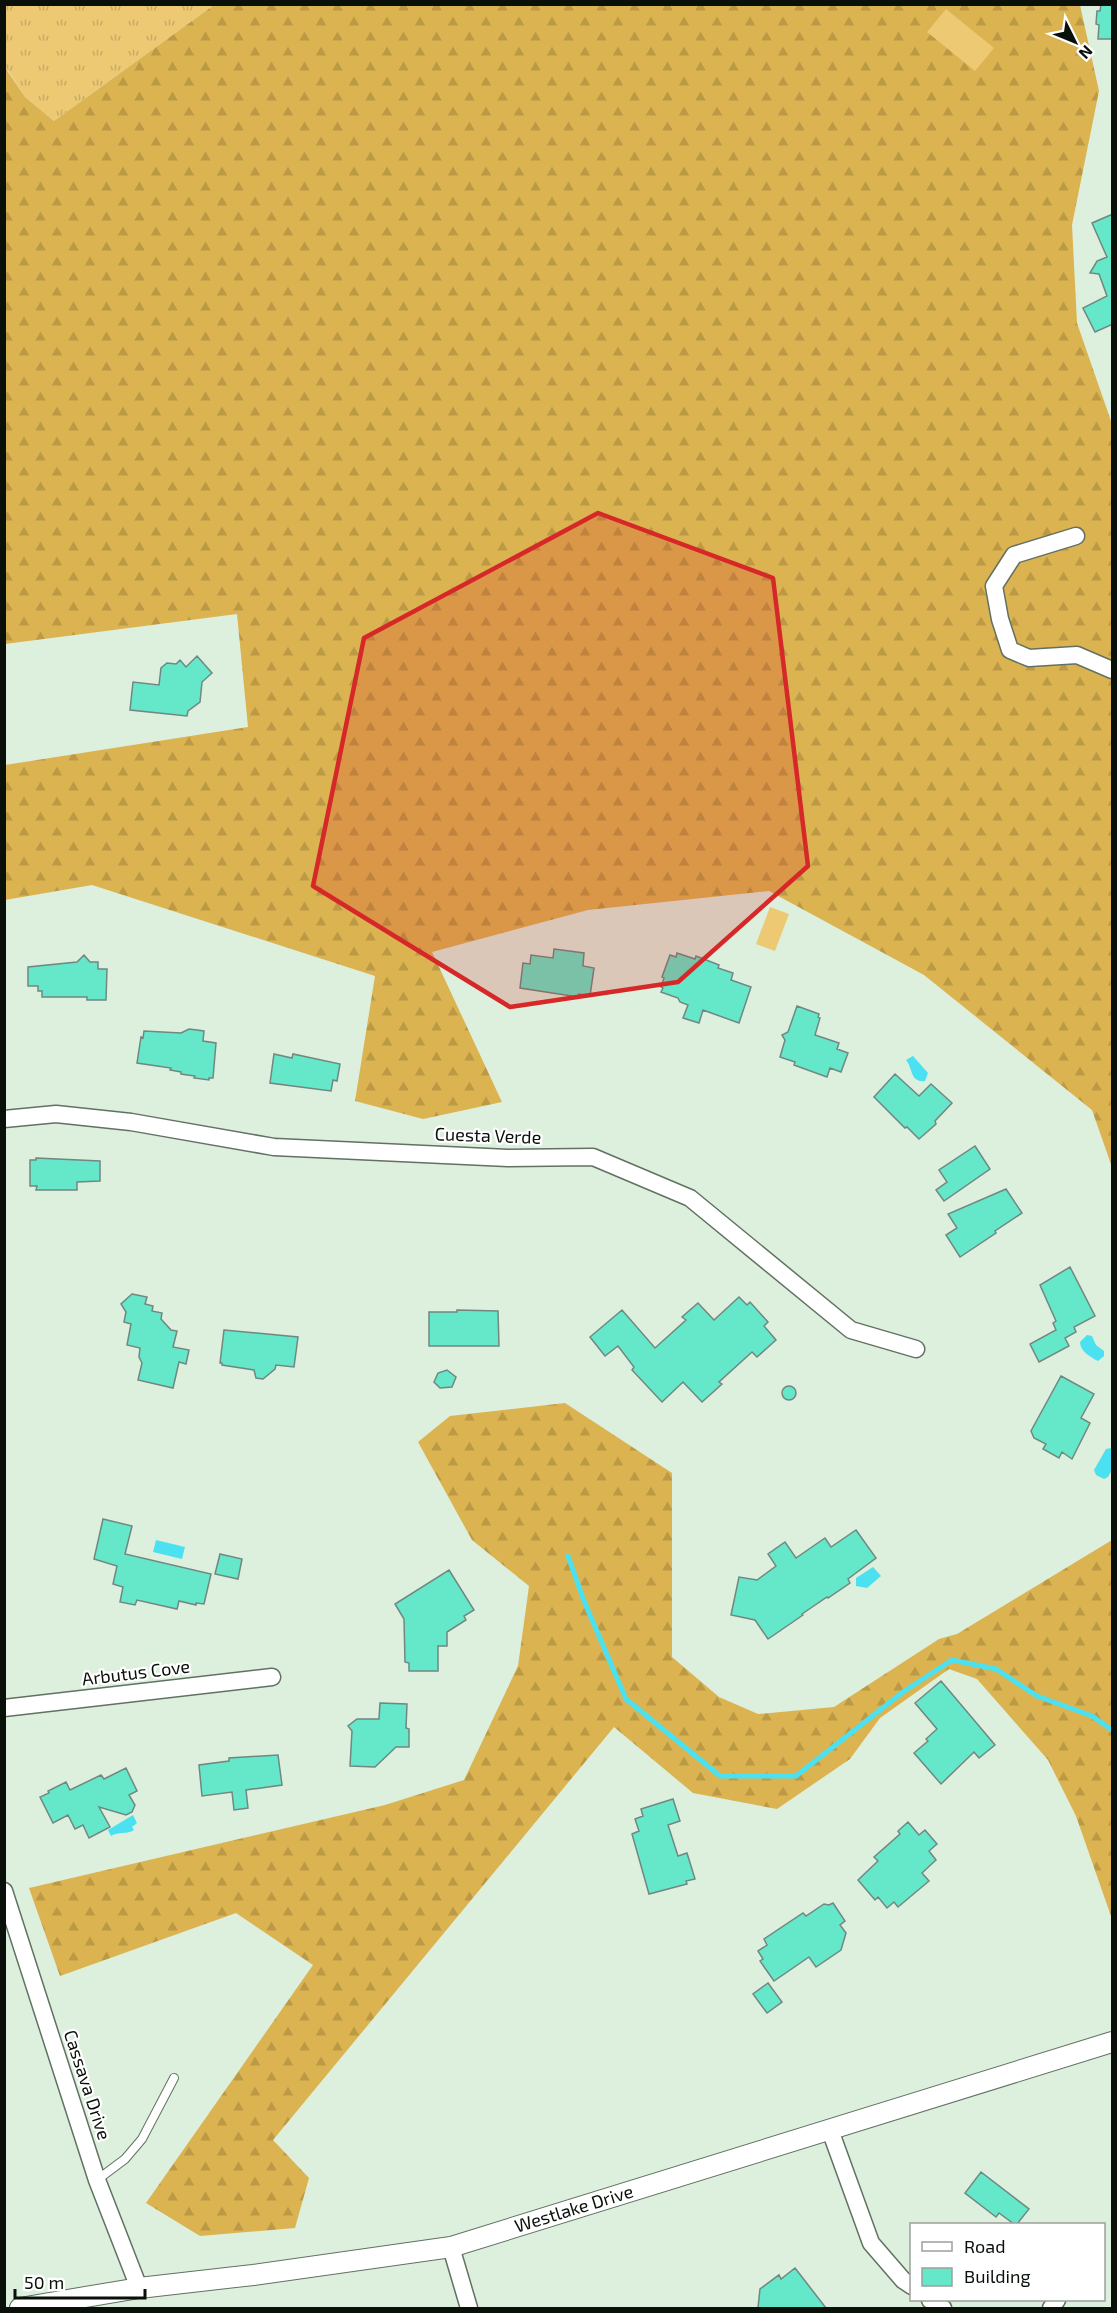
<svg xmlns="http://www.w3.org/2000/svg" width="1117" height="2313" font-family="'Exo 2',sans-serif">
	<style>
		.grass { fill: url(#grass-tufts) }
		.forest { fill: url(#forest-firs) }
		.pitch { fill: #edc974 }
		.water { fill: #4ce1f1 }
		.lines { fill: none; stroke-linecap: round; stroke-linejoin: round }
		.stream { stroke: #4ce1f1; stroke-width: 5 }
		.building { fill: #64e8c9; stroke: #708881; stroke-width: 1.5 }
		.service-casing { stroke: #617162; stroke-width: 10 }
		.minor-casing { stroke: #617162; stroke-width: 19 }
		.tertiary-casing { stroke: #617162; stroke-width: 22 }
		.service { stroke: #fff; stroke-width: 8 }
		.minor { stroke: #fff; stroke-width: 16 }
		.tertiary { stroke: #fff; stroke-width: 20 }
		.marked { fill: #d62828; fill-opacity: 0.2; stroke: #d62828; stroke-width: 4.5; stroke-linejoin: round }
		.labels { text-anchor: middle; stroke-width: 4.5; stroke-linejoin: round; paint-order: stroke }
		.street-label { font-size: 18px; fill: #090f09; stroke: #fff }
	</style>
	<defs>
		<pattern id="grass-tufts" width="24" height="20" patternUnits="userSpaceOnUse" patternTransform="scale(1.5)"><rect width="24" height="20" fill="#edc974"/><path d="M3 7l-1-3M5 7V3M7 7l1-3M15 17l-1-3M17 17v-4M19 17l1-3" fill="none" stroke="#caab63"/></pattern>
		<pattern id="forest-firs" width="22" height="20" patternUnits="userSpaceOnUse" patternTransform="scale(1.5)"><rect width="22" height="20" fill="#dbb351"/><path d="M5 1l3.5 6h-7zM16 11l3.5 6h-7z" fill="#bb9945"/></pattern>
	</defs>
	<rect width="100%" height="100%" fill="#ddefdd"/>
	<!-- grass -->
	<path class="grass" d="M 4,5 L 214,5 L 54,121 L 25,97 L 5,66 Z"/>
	<!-- forest -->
	<path class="forest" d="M 214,5 L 1080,5 L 1099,91 L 1072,225 L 1077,323 L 1112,424 L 1112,1167 L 1092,1110 L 924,975 L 769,891 L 588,910 L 432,952 L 502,1102 L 423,1119 L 355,1101 L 375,976 L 92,885 L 5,900 L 5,765 L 248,727 L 237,614 L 5,644 L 4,66 L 25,97 L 54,121 Z
		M 565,1403 L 672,1473 L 672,1657 L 719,1697 L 758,1714 L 834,1707 L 939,1639 L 957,1634 L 1112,1540 L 1112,1919 L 1076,1816 L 1048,1760 L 977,1679 L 949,1669 L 880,1718 L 850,1759 L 777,1809 L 693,1793 L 614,1727 L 273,2140 L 309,2178 L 295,2228 L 200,2236 L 146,2203 L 313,1965 L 236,1913 L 60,1976 L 29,1888 L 385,1805 L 464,1780 L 518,1666 L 529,1586 L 472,1540 L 418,1442 L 450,1416 Z"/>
	<!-- pitch -->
	<path class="pitch" d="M 946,9 L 994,48 L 975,71 L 927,32 Z
		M 770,907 L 789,914 L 775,951 L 756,944 Z"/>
	<!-- water -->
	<path class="water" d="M 913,1056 L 928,1073 L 925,1081 C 910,1083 913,1068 906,1060 Z
		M 1087,1335 L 1092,1336 L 1096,1345 L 1104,1351 L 1104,1356 L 1098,1361 C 1090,1357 1080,1351 1080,1342 Z
		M 1112,1448 L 1112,1470 L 1108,1477 L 1104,1479 L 1096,1475 L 1094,1470 L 1106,1449 Z
		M 156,1540 L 185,1547 L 182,1559 L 153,1552 Z
		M 873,1567 L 881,1576 L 867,1588 L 856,1586 L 856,1578 Z
		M 133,1815 L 137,1823 L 132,1827 L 134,1830 C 127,1835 119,1831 111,1836 L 108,1830 Z"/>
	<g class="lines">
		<!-- stream -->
		<path class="stream" d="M 568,1556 L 584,1601 L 626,1699 L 720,1776 L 796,1776 L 903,1692 L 952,1660 L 996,1669 L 1037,1696 L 1092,1716 L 1112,1730"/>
	</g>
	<!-- building -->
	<path class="building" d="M 1101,4 L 1113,4 L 1113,39 L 1098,39 L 1099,25 L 1096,24 L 1097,11 L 1100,11 Z
		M 1113,214 L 1113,324 L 1095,332 L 1083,308 L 1107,296 L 1099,274 L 1090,273 L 1097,261 L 1107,257 L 1092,223 Z
		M 197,656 L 212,673 L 202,682 L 200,702 L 188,711 L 187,716 L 130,710 L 133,682 L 159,685 L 161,668 L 167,663 L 176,664 L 180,660 L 186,667 Z
		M 554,949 L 584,953 L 583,966 L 594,968 L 590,996 L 579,994 L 578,997 L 520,988 L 523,963 L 530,964 L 531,955 L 553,958 Z
		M 677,953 L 695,959 L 696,956 L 719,965 L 718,968 L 733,973 L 731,980 L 751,987 L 739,1023 L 703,1010 L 699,1023 L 683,1018 L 688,1005 L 680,1002 L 678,998 L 661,992 L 663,988 L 661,987 L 664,978 L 662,977 L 670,955 L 676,957 Z
		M 84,955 L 90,962 L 98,962 L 98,969 L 107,969 L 106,1000 L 87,1000 L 87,997 L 42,997 L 42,991 L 38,991 L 38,986 L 28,986 L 28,967 L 77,962 Z
		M 797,1006 L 819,1014 L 818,1017 L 820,1018 L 815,1035 L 839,1043 L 837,1049 L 848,1053 L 841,1072 L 830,1068 L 827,1077 L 794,1065 L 795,1062 L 780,1057 L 785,1040 L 782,1035 L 788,1032 Z
		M 189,1029 L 204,1031 L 203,1041 L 216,1043 L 213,1078 L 209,1078 L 209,1080 L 194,1078 L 195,1076 L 181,1074 L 181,1072 L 170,1070 L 171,1068 L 137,1063 L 141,1037 L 143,1038 L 144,1031 L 181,1033 Z
		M 274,1054 L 292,1058 L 293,1054 L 340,1064 L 337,1081 L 333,1080 L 331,1091 L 270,1083 Z
		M 895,1074 L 919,1096 L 931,1084 L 952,1103 L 935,1121 L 936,1124 L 919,1139 L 907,1127 L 905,1128 L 874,1097 Z
		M 975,1146 L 990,1169 L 944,1201 L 936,1190 L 947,1182 L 939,1170 Z
		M 36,1158 L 100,1161 L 100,1181 L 77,1182 L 77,1190 L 36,1190 L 37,1186 L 30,1186 L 30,1160 L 36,1160 Z
		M 1006,1189 L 1022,1213 L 995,1231 L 996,1233 L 960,1257 L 946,1235 L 957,1228 L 948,1214 Z
		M 1070,1267 L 1095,1316 L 1074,1327 L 1076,1332 L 1065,1338 L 1069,1346 L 1039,1362 L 1030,1344 L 1056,1330 L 1053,1323 L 1056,1321 L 1040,1285 Z
		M 132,1294 L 147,1297 L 145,1304 L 153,1306 L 152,1311 L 162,1313 L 161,1319 L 171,1330 L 177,1331 L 173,1347 L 189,1350 L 186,1364 L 179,1362 L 173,1388 L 138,1380 L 142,1363 L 139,1357 L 140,1348 L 127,1345 L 131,1324 L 124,1322 L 126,1312 L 121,1304 Z
		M 739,1297 L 747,1305 L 750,1302 L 768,1322 L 764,1326 L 776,1340 L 757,1357 L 752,1352 L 719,1382 L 722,1384 L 702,1402 L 683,1382 L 662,1402 L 632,1370 L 634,1367 L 618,1346 L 605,1356 L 590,1337 L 622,1310 L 655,1348 L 686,1320 L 682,1317 L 698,1303 L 714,1320 Z
		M 457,1310 L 498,1311 L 499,1346 L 429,1346 L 429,1312 L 457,1312 Z
		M 224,1330 L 298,1337 L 294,1367 L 276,1365 L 275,1369 L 263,1379 L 256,1378 L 254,1370 L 222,1365 L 222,1363 L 220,1363 Z
		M 447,1370 L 456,1377 L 452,1387 L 440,1388 L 434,1382 L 438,1373 Z
		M 1061,1376 L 1094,1394 L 1081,1418 L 1090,1423 L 1072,1459 L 1062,1452 L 1059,1458 L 1043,1449 L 1046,1444 L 1034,1438 L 1031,1431 Z
		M782 1393a7 7 0 1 1 14 0a7 7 0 1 1-14 0Z
		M 103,1519 L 132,1526 L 125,1554 L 211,1574 L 204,1604 L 196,1603 L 196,1605 L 179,1601 L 177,1609 L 137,1600 L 135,1605 L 120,1602 L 123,1587 L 113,1584 L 117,1566 L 94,1559 Z
		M 856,1530 L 876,1558 L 848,1579 L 850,1583 L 828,1598 L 827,1597 L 802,1614 L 803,1615 L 768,1639 L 755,1620 L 731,1615 L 739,1577 L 757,1580 L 776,1566 L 768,1554 L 785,1542 L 796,1558 L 825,1538 L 831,1547 Z
		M 220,1554 L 242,1559 L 238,1579 L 215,1574 Z
		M 449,1570 L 474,1610 L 464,1616 L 466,1620 L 447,1632 L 447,1646 L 438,1646 L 438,1671 L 409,1671 L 409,1663 L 405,1662 L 404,1619 L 395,1604 Z
		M 941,1681 L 995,1745 L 979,1758 L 974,1752 L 941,1784 L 914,1753 L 928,1741 L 926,1739 L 937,1729 L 915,1703 Z
		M 380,1703 L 407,1704 L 406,1728 L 409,1729 L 409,1747 L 396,1747 L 375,1767 L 350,1766 L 352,1731 L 348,1726 L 357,1719 L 379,1719 Z
		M 278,1755 L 282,1785 L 246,1790 L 248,1808 L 234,1810 L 232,1792 L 202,1796 L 199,1765 L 229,1761 L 229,1758 Z
		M 126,1768 L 137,1791 L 129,1795 L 135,1805 L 132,1812 L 126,1815 L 99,1807 L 110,1827 L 89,1838 L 83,1825 L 75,1829 L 68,1815 L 53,1823 L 40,1797 L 49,1793 L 48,1791 L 66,1782 L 70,1790 L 101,1775 L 104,1779 Z
		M 673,1799 L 680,1821 L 668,1825 L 678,1856 L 687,1853 L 695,1879 L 686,1881 L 687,1884 L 649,1894 L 632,1834 L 639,1831 L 635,1819 L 643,1816 L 641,1809 Z
		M 908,1822 L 919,1835 L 925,1830 L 937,1844 L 929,1851 L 936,1860 L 922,1873 L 929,1881 L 898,1907 L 894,1902 L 887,1908 L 878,1897 L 875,1900 L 858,1880 L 878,1861 L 874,1857 L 900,1834 L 898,1831 Z
		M 833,1903 L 845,1921 L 840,1925 L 846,1933 L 841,1950 L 816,1967 L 809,1957 L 774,1981 L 760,1961 L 763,1959 L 758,1951 L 767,1945 L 764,1939 L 803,1913 L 806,1916 L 824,1904 L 829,1905 Z
		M 768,1983 L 782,2002 L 767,2013 L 753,1994 Z
		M 981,2172 L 1029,2209 L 1017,2224 L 1014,2224 L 999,2213 L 996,2217 L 965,2193 Z
		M 795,2268 L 826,2308 L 758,2308 L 760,2289 L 779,2275 L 781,2279 Z"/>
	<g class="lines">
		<!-- service casing -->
		<g class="service-casing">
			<path id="service" d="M 97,2180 L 125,2159 L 142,2139 L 174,2078"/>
		</g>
		<!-- minor casing -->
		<g class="minor-casing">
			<path id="minor" d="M 1076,536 L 1014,555 L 994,586 L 1000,619 L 1010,650 L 1029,658 L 1077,655 L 1112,670
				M 4,1119 L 56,1114 L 131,1122 L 274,1147 L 508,1158 L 593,1157 L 690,1198 L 851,1330 L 916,1349
				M 4,1708 L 272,1677
				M 4,1891 L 97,2180 L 139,2288
				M 830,2130 L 871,2243 L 903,2280 L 912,2286
				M 451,2247 L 469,2308
				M 930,2300 L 943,2308
				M 1051,2308 L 1057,2300"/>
		</g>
		<!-- tertiary casing -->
		<g class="tertiary-casing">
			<path id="tertiary" d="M 20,2308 L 139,2288 L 253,2275 L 451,2247 L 1112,2042"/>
		</g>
		<!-- service -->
		<use href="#service" class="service"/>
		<!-- minor -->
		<use href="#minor" class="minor"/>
		<!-- tertiary -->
		<use href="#tertiary" class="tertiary"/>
	</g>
	<!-- marked area -->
	<path class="marked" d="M 598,513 L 773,578 L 808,866 L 678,982 L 510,1007 L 313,886 L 364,638 Z"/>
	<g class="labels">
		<!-- street labels -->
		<g class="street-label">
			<text transform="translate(488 1136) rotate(2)" y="6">Cuesta Verde</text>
			<text transform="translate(136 1673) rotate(-7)" y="6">Arbutus Cove</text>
			<text transform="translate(87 2085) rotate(72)" y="6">Cassava Drive</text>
			<text transform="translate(574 2209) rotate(-17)" y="6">Westlake Drive</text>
		</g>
	</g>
	<!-- border -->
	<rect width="1117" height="2313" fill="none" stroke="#090f09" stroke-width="12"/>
	<!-- legend -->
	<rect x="910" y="2223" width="195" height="78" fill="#ffffff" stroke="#9d9f9d" stroke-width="1.5"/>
	<rect x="922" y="2242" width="30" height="9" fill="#ffffff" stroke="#9d9f9d" stroke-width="1.5"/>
	<text x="964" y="2253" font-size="18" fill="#090f09">Road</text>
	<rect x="922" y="2268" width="30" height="18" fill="#64e8c9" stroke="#9d9f9d" stroke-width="1.5"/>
	<text x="964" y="2283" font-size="18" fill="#090f09">Building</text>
	<!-- north arrow -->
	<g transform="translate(1075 42) rotate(133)" stroke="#ffffff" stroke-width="4.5" paint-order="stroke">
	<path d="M0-4.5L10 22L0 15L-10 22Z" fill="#090f09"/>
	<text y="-9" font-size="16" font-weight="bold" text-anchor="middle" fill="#090f09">N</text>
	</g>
	<!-- scale -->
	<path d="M15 2289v9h130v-9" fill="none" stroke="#090f09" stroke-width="3"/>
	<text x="24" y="2289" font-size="18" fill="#090f09" stroke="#ffffff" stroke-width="4.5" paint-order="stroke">50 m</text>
</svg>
